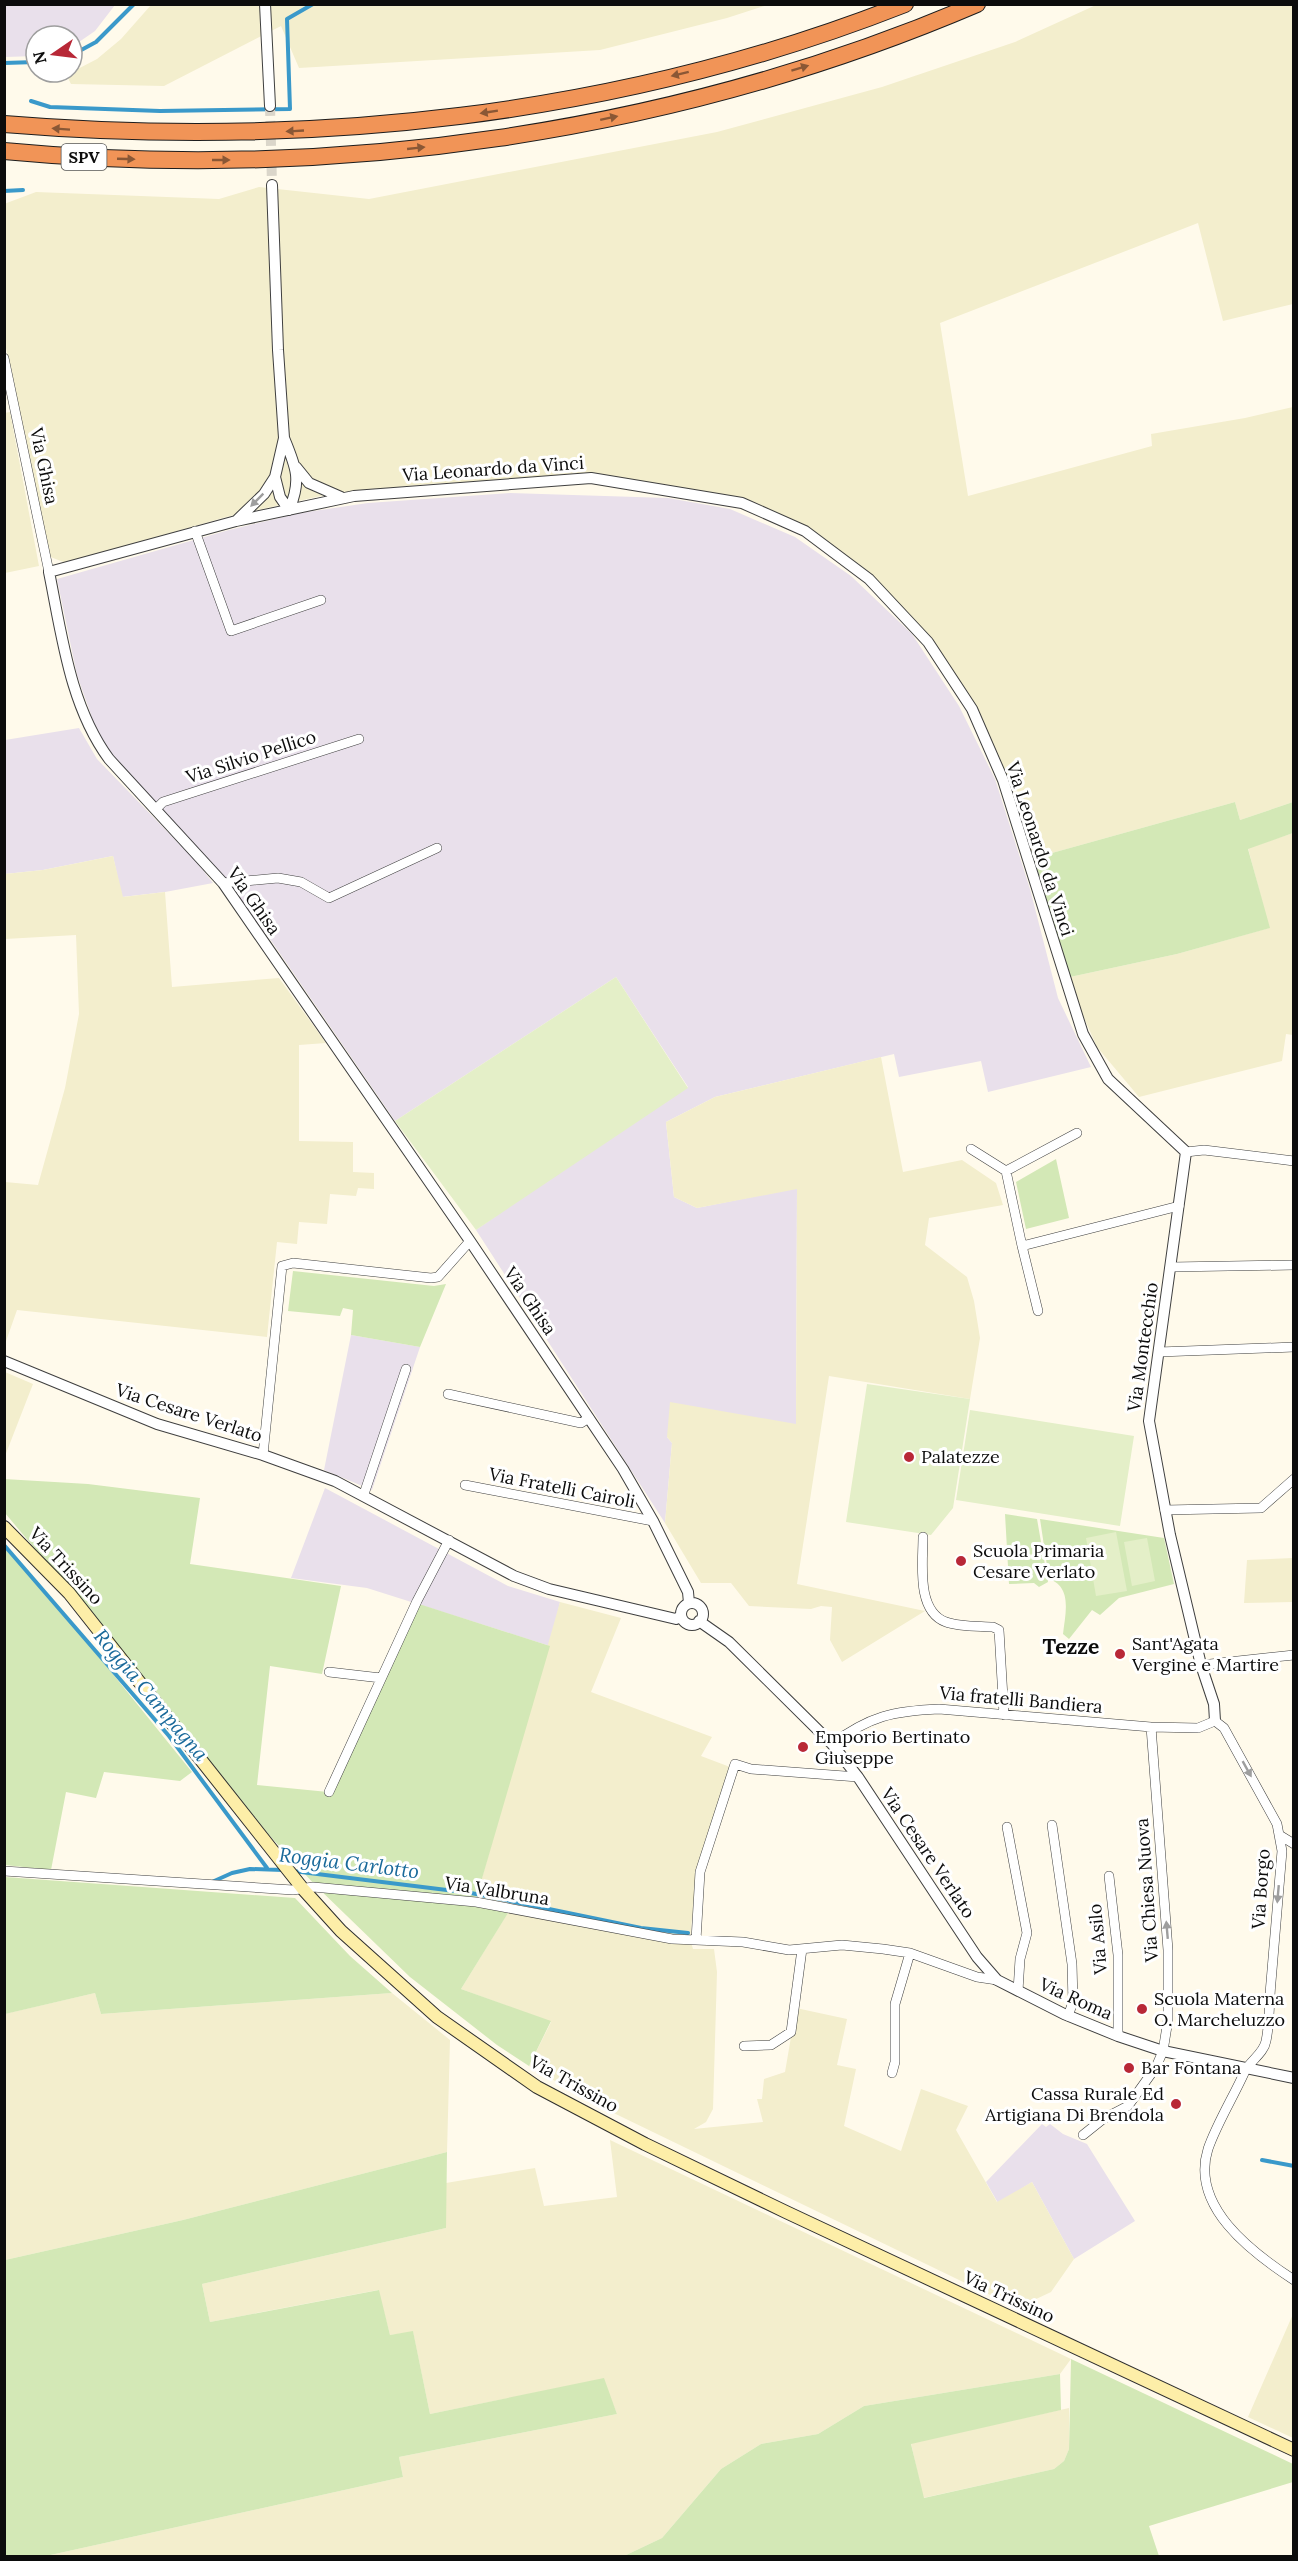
<svg xmlns="http://www.w3.org/2000/svg" width="1298" height="2561" font-family="Lora,serif">
	<style>
		.industrial { fill: #e9e0eb }
		.farmland { fill: #f3eecd }
		.green { fill: #d3e8b6 }
		.pitch { fill: #e4efc8 }
		.lines { fill: none; stroke-linecap: round; stroke-linejoin: round }
		.stream { stroke: #3a99ca; stroke-width: 4 }
		.tertiary-tunnel { stroke: #dbd6ca; stroke-width: 10; stroke-dasharray: 10 5; stroke-linecap: butt }
		.minor-casing { stroke: #3f3f3f; stroke-width: 10 }
		.tertiary-casing { stroke: #3f3f3f; stroke-width: 12 }
		.secondary-casing { stroke: #2e2e2e; stroke-width: 14 }
		.motorway-casing { stroke: #1d1d1d; stroke-width: 18 }
		.minor { stroke: #fff; stroke-width: 9 }
		.tertiary { stroke: #fff; stroke-width: 10 }
		.secondary { stroke: #fdeea8; stroke-width: 12 }
		.motorway { stroke: #f19457; stroke-width: 16 }
		.oneway { fill: #8a5735 }
		.oneway2 { fill: #9e9e9e }
		.poi-dot { fill: #b82837; stroke: #fff; stroke-width: 2 }
		.labels { text-anchor: middle; stroke-width: 6; stroke-linejoin: round; paint-order: stroke }
		.shield { fill: #fff; stroke: #555; stroke-width: 1.5 }
		.shield-label { font-size: 16px; font-weight: bold; fill: #0c0c0c }
		.street-label { font-size: 18px; fill: #0c0c0c; stroke: #fff }
		.poi-label { font-size: 18px; fill: #0c0c0c; stroke: #fff; text-anchor: start }
		.water-label { font-size: 20px; font-style: italic; fill: #19699a; stroke: #fff }
		.quarter-label { font-size: 21px; font-weight: bold; fill: #0c0c0c; stroke: #fff }
	</style>
	<rect width="100%" height="100%" fill="#fffaeb"/>
	<!-- industrial -->
	<path class="industrial" d="M 4,5 L 5,4 L 115,5 L 95,31 L 79,42 L 72,45 L 72,36 L 36,36 L 36,56 L 5,57 Z
		M 510,493 L 668,498 L 730,509 L 795,537 L 851,576 L 912,634 L 959,706 L 995,779 L 1030,889 L 1058,998 L 1091,1067 L 988,1092 L 981,1061 L 899,1077 L 894,1054 L 715,1097 L 666,1122 L 674,1197 L 697,1208 L 797,1188 L 796,1425 L 667,1437 L 672,1443 L 665,1523 L 476,1230 L 637,1117 L 688,1087 L 616,977 L 395,1121 L 272,942 L 223,879 L 114,758 L 97,732 L 77,675 L 57,579 L 229,530 L 300,513 L 368,503 Z
		M 79,728 L 97,759 L 195,860 L 213,883 L 165,892 L 122,897 L 113,856 L 43,870 L 5,874 L 5,740 Z
		M 351,1335 L 420,1347 L 372,1490 L 324,1470 Z
		M 325,1488 L 508,1586 L 560,1602 L 550,1646 L 367,1588 L 291,1578 Z
		M 1042,2124 L 1046,2127 L 1050,2124 L 1063,2134 L 1087,2144 L 1135,2221 L 1074,2259 L 1032,2182 L 998,2203 L 986,2182 Z"/>
	<!-- farmland -->
	<path class="farmland" d="M 151,5 L 767,5 L 727,18 L 600,50 L 299,68 L 281,26 L 164,86 L 71,84 L 65,72 L 72,72 L 97,59 L 121,39 Z
		M 1096,5 L 1293,5 L 1293,304 L 1223,321 L 1198,223 L 940,323 L 968,496 L 1152,446 L 1151,434 L 1157,433 L 1245,418 L 1293,407 L 1293,802 L 1240,820 L 1235,802 L 1034,858 L 993,745 L 903,608 L 778,515 L 605,482 L 517,480 L 428,484 L 330,494 L 226,517 L 66,563 L 48,556 L 5,343 L 4,204 L 36,192 L 219,199 L 259,187 L 369,199 L 717,132 L 882,87 L 1015,42 Z
		M 10,412 L 39,566 L 5,573 L 4,413 Z
		M 1293,833 L 1293,1035 L 1286,1034 L 1282,1061 L 1139,1097 L 1097,1047 L 1076,1000 L 1070,977 L 1177,954 L 1269,928 L 1248,848 Z
		M 113,856 L 123,897 L 165,892 L 172,987 L 279,978 L 326,1043 L 299,1045 L 299,1141 L 353,1142 L 353,1172 L 374,1173 L 374,1189 L 358,1188 L 356,1196 L 330,1194 L 327,1224 L 299,1222 L 297,1244 L 277,1242 L 267,1337 L 17,1310 L 5,1344 L 5,1182 L 38,1185 L 65,1088 L 79,1014 L 76,935 L 5,939 L 5,874 L 43,870 Z
		M 881,1057 L 903,1172 L 962,1160 L 996,1183 L 1003,1205 L 929,1218 L 925,1245 L 967,1277 L 974,1301 L 980,1338 L 970,1399 L 829,1376 L 797,1584 L 925,1611 L 842,1662 L 830,1640 L 832,1607 L 821,1606 L 811,1609 L 749,1606 L 731,1583 L 701,1583 L 665,1523 L 672,1443 L 667,1437 L 670,1402 L 796,1424 L 797,1189 L 697,1208 L 674,1197 L 666,1122 L 715,1097 Z
		M 5,1372 L 33,1384 L 5,1456 Z
		M 1293,1558 L 1293,1602 L 1244,1603 L 1247,1560 Z
		M 560,1602 L 621,1618 L 591,1692 L 712,1737 L 701,1756 L 730,1767 L 696,1878 L 690,1939 L 693,1949 L 714,1949 L 717,1972 L 713,2109 L 706,2122 L 694,2129 L 763,2122 L 757,2099 L 762,2099 L 764,2079 L 785,2072 L 796,2008 L 847,2019 L 837,2065 L 856,2069 L 844,2126 L 901,2151 L 921,2089 L 968,2106 L 956,2130 L 997,2202 L 1032,2182 L 1074,2259 L 1051,2292 L 1017,2308 L 593,2103 L 529,2066 L 551,2022 L 461,1989 L 507,1914 L 474,1906 Z
		M 95,1993 L 101,2014 L 392,1993 L 450,2040 L 447,2152 L 183,2220 L 5,2260 L 4,2014 Z
		M 610,2140 L 1071,2359 L 1060,2374 L 864,2406 L 818,2434 L 761,2444 L 721,2469 L 662,2538 L 624,2556 L 46,2556 L 403,2477 L 399,2457 L 617,2414 L 603,2379 L 430,2414 L 413,2332 L 390,2335 L 378,2290 L 210,2322 L 202,2284 L 446,2228 L 446,2183 L 535,2168 L 544,2206 L 617,2197 Z
		M 1293,2314 L 1293,2438 L 1248,2417 Z
		M 1069,2408 L 1069,2449 L 1064,2461 L 1054,2469 L 923,2498 L 911,2443 Z"/>
	<!-- green -->
	<path class="green" d="M 1235,802 L 1240,820 L 1293,802 L 1293,833 L 1248,849 L 1270,928 L 1177,954 L 1070,977 L 1034,858 Z
		M 1056,1159 L 1069,1218 L 1026,1229 L 1016,1182 Z
		M 293,1271 L 434,1286 L 446,1284 L 420,1347 L 351,1335 L 353,1310 L 343,1308 L 340,1316 L 288,1311 Z
		M 4,1479 L 88,1484 L 200,1498 L 190,1564 L 341,1586 L 322,1674 L 270,1666 L 257,1785 L 328,1792 L 419,1604 L 550,1646 L 474,1906 L 508,1913 L 461,1989 L 551,2021 L 529,2066 L 497,2045 L 410,1977 L 315,1885 L 269,1835 L 163,1702 L 5,1513 Z
		M 1005,1514 L 1037,1519 L 1048,1582 L 1039,1587 L 1034,1583 L 1009,1584 Z
		M 1040,1519 L 1164,1538 L 1174,1584 L 1119,1598 L 1100,1615 L 1092,1610 L 1069,1639 L 1063,1634 C 1065,1615 1073,1587 1049,1579 Z
		M 4,1548 L 53,1600 L 192,1772 L 180,1781 L 104,1772 L 96,1798 L 66,1792 L 51,1870 L 5,1865 Z
		M 5,1877 L 295,1898 L 350,1956 L 392,1993 L 101,2014 L 95,1993 L 5,2014 Z
		M 447,2152 L 446,2228 L 202,2284 L 210,2322 L 379,2290 L 390,2335 L 413,2331 L 430,2414 L 604,2378 L 617,2414 L 399,2457 L 403,2477 L 46,2556 L 5,2556 L 5,2260 L 183,2220 Z
		M 1071,2359 L 1293,2464 L 1293,2482 L 1149,2526 L 1159,2556 L 624,2556 L 662,2538 L 721,2469 L 761,2444 L 818,2434 L 864,2406 L 1060,2374 L 1061,2410 L 911,2444 L 924,2498 L 1054,2469 L 1064,2461 L 1069,2449 Z"/>
	<!-- pitch -->
	<path class="pitch" d="M 616,977 L 688,1088 L 476,1230 L 395,1121 Z
		M 867,1384 L 970,1399 L 953,1508 L 931,1535 L 846,1522 Z
		M 970,1410 L 1134,1436 L 1120,1526 L 956,1500 Z
		M 1116,1532 L 1127,1591 L 1096,1596 L 1086,1538 Z
		M 1147,1538 L 1155,1581 L 1132,1586 L 1124,1542 Z"/>
	<g class="lines">
		<!-- stream -->
		<path class="stream" d="M 72,55 L 96,42 L 134,4
			M 4,63 L 36,62
			M 31,101 L 50,107 L 160,111 L 290,109 L 287,19 L 313,4
			M 4,191 L 23,190
			M 4,1545 L 169,1736 L 267,1868
			M 293,1871 L 471,1893 L 641,1928 L 688,1933
			M 212,1882 L 232,1873 L 250,1869 L 283,1870
			M 1262,2160 L 1294,2166"/>
		<!-- tertiary-tunnel -->
		<path class="tertiary-tunnel" d="M 270,106 L 272,185"/>
		<!-- minor casing -->
		<g class="minor-casing">
			<path id="minor" d="M 4,358 L 49,572
				M 195,531 L 231,631 L 321,600
				M 156,809 L 163,802 L 359,739
				M 223,883 L 278,878 L 301,882 L 329,898 L 437,848
				M 971,1149 L 1006,1171 L 1022,1246
				M 1186,1152 L 1204,1150 L 1294,1161
				M 1006,1171 L 1077,1133
				M 1171,1267 L 1294,1265
				M 1038,1311 L 1022,1246 L 1179,1206
				M 1159,1352 L 1294,1347
				M 448,1394 L 581,1423 L 589,1418
				M 263,1455 L 282,1266 L 293,1263 L 431,1278 L 438,1277 L 470,1241
				M 465,1485 L 653,1521
				M 364,1494 L 406,1369
				M 1165,1510 L 1261,1508 L 1294,1479
				M 923,1537 C 923,1563 916,1611 946,1622 C 960,1627 979,1626 993,1627 L 999,1630 L 1004,1715
				M 1201,1665 L 1294,1655
				M 329,1672 L 381,1678
				M 832,1744 C 870,1716 893,1711 939,1709 L 1151,1727 L 1198,1728 L 1215,1721 L 1224,1728 L 1277,1824 L 1282,1851 C 1278,1894 1275,1938 1271,1982 C 1269,2002 1270,2022 1266,2041 C 1264,2053 1250,2061 1245,2071 C 1234,2096 1217,2123 1208,2149 C 1190,2206 1251,2252 1294,2280
				M 329,1792 L 417,1601 L 449,1540
				M 1052,1825 L 1072,1964 L 1073,2002 L 1068,2016
				M 1007,1827 L 1027,1933 L 1020,1959 L 1018,1991
				M 1281,1836 L 1294,1844
				M 4,1871 L 293,1890 L 313,1887 L 476,1902 L 672,1939 L 743,1942 L 789,1950 L 842,1945 L 883,1949 L 910,1953 L 977,1977 L 997,1980
				M 1109,1876 L 1118,1955 L 1118,2036
				M 696,1940 L 700,1872 L 735,1764 L 751,1769 L 858,1777
				M 744,2046 L 771,2045 L 791,2032 L 802,1949
				M 892,2073 L 895,2062 L 895,2004 L 910,1953
				M 1083,2135 L 1103,2119 L 1128,2106 L 1156,2067 L 1163,2051 L 1168,2020 L 1168,1950 L 1151,1727"/>
		</g>
		<!-- tertiary casing -->
		<g class="tertiary-casing">
			<path id="tertiary" d="M 265,4 L 270,106
				M 272,185 L 278,350 L 284,438 L 275,477 L 280,497 L 289,510
				M 284,438 C 296,467 302,480 289,510
				M 296,467 L 309,483 L 341,497
				M 236,521 L 264,494 L 275,477
				M 4,1361 L 157,1424 L 263,1455 L 335,1481 L 514,1576 L 549,1589 L 676,1619 L 681,1616
				M 689,1603 L 688,1592 L 653,1521 L 623,1469 L 470,1241 L 223,883 L 109,759 C 70,706 62,636 49,572 L 236,521 L 354,496 L 591,478 L 742,503 L 805,531 L 869,579 L 928,642 L 972,709 L 1003,780 L 1083,1034 L 1108,1079 L 1186,1152 L 1149,1421 L 1170,1535 L 1201,1665 L 1214,1704 L 1215,1721
				M681 1614a11 11 0 1 1 22 0a11 11 0 1 1-22 0Z
				M 699,1621 L 729,1642 L 832,1744 L 858,1777 L 977,1957 L 997,1980 L 1064,2014 L 1118,2036 L 1163,2051 L 1294,2078"/>
		</g>
		<!-- secondary casing -->
		<g class="secondary-casing">
			<path id="secondary" d="M 4,1527 L 69,1593 L 303,1889 L 341,1931 L 437,2017 L 537,2087 L 645,2144 L 786,2212 L 1294,2450"/>
		</g>
		<!-- motorway casing -->
		<g class="motorway-casing">
			<path id="motorway" d="M 4,124 C 308,149 619,117 905,4
				M 4,151 C 332,182 673,134 977,4"/>
		</g>
		<!-- minor -->
		<use href="#minor" class="minor"/>
		<!-- tertiary -->
		<use href="#tertiary" class="tertiary"/>
		<!-- secondary -->
		<use href="#secondary" class="secondary"/>
		<!-- motorway -->
		<use href="#motorway" class="motorway"/>
	</g>
	<!-- one-way arrows -->
	<defs><path id="oneway-solid" d="M-6-.8H1V-3.2L6.5 0L1 3.2V.8H-6Z" transform="scale(1.5)"/></defs>
	<g class="oneway">
		<use href="#oneway-solid" transform="translate(800 68) rotate(-17)"/>
		<use href="#oneway-solid" transform="translate(680 74) rotate(166)"/>
		<use href="#oneway-solid" transform="translate(489 112) rotate(171)"/>
		<use href="#oneway-solid" transform="translate(609 118) rotate(-12)"/>
		<use href="#oneway-solid" transform="translate(61 129) rotate(-176)"/>
		<use href="#oneway-solid" transform="translate(295 131) rotate(177)"/>
		<use href="#oneway-solid" transform="translate(416 148) rotate(-6)"/>
		<use href="#oneway-solid" transform="translate(126 159) rotate(2)"/>
		<use href="#oneway-solid" transform="translate(221 160)"/>
	</g>
	<g class="oneway2">
		<use href="#oneway-solid" transform="translate(257 500) rotate(135)"/>
		<use href="#oneway-solid" transform="translate(1247 1769) rotate(61)"/>
		<use href="#oneway-solid" transform="translate(1278 1894) rotate(95)"/>
		<use href="#oneway-solid" transform="translate(1167 1930) rotate(-95)"/>
	</g>
	<!-- markers -->
	<g class="poi-dot">
		<circle cx="909" cy="1457" r="6"/>
		<circle cx="961" cy="1561" r="6"/>
		<circle cx="1120" cy="1654" r="6"/>
		<circle cx="803" cy="1747" r="6"/>
		<circle cx="1142" cy="2009" r="6"/>
		<circle cx="1129" cy="2068" r="6"/>
		<circle cx="1176" cy="2104" r="6"/>
	</g>
	<g class="labels">
		<!-- shield labels -->
		<rect class="shield" x="61.5" y="144" width="45" height="26" rx="4.5"/>
		<g class="shield-label">
			<text x="84" y="163">SPV</text>
		</g>
		<!-- street labels -->
		<g class="street-label">
			<text transform="translate(44 466) rotate(78)" y="6">Via Ghisa</text>
			<text transform="translate(493 469) rotate(-4)" y="6">Via Leonardo da Vinci</text>
			<text transform="translate(251 757) rotate(-18)" y="6">Via Silvio Pellico</text>
			<text transform="translate(1040 849) rotate(72)" y="6">Via Leonardo da Vinci</text>
			<text transform="translate(254 901) rotate(55)" y="6">Via Ghisa</text>
			<text transform="translate(530 1301) rotate(56)" y="6">Via Ghisa</text>
			<text transform="translate(1143 1347) rotate(-82)" y="6">Via Montecchio</text>
			<text transform="translate(189 1413) rotate(18)" y="6">Via Cesare Verlato</text>
			<text transform="translate(562 1488) rotate(11)" y="6">Via Fratelli Cairoli</text>
			<text transform="translate(66 1566) rotate(47)" y="6">Via Trissino</text>
			<text transform="translate(1021 1700) rotate(5)" y="6">Via fratelli Bandiera</text>
			<text transform="translate(928 1853) rotate(56)" y="6">Via Cesare Verlato</text>
			<text transform="translate(1261 1889) rotate(-86)" y="6">Via Borgo</text>
			<text transform="translate(1147 1890) rotate(-94)" y="6">Via Chiesa Nuova</text>
			<text transform="translate(497 1891) rotate(9)" y="6">Via Valbruna</text>
			<text transform="translate(1098 1939) rotate(-95)" y="6">Via Asilo</text>
			<text transform="translate(1076 1999) rotate(24)" y="6">Via Roma</text>
			<text transform="translate(574 2084) rotate(29)" y="6">Via Trissino</text>
			<text transform="translate(1009 2297) rotate(25)" y="6">Via Trissino</text>
		</g>
		<!-- poi labels -->
		<g class="poi-label">
			<text x="921" y="1463">Palatezze</text>
			<text x="973" y="1557">Scuola Primaria<tspan x="973" dy="21">Cesare Verlato</tspan></text>
			<text x="1132" y="1650">Sant'Agata<tspan x="1132" dy="21">Vergine e Martire</tspan></text>
			<text x="815" y="1743">Emporio Bertinato<tspan x="815" dy="21">Giuseppe</tspan></text>
			<text x="1154" y="2005">Scuola Materna<tspan x="1154" dy="21">O. Marcheluzzo</tspan></text>
			<text x="1141" y="2074">Bar Fontana</text>
			<text x="1164" y="2100" text-anchor="end">Cassa Rurale Ed<tspan x="1164" dy="21">Artigiana Di Brendola</tspan></text>
		</g>
		<!-- water labels -->
		<g class="water-label">
			<text transform="translate(151 1695) rotate(50)" y="7">Roggia Campagna</text>
			<text transform="translate(349 1863) rotate(7)" y="7">Roggia Carlotto</text>
		</g>
		<!-- quarter labels -->
		<g class="quarter-label">
			<text x="1071" y="1654">Tezze</text>
		</g>
	</g>
	<!-- border -->
	<rect width="1298" height="2561" fill="none" stroke="#0c0c0c" stroke-width="12"/>
	<!-- north arrow -->
	<g transform="translate(54 54) rotate(256)"><circle r="28" fill="#ffffff" stroke="#9e9e9e" stroke-width="1.5"/>
	<path d="M0-4.5L10 22L0 15L-10 22Z" fill="#b82837"/>
	<text y="-9" font-size="16" font-weight="bold" text-anchor="middle" fill="#0c0c0c">N</text>
	</g>
</svg>
